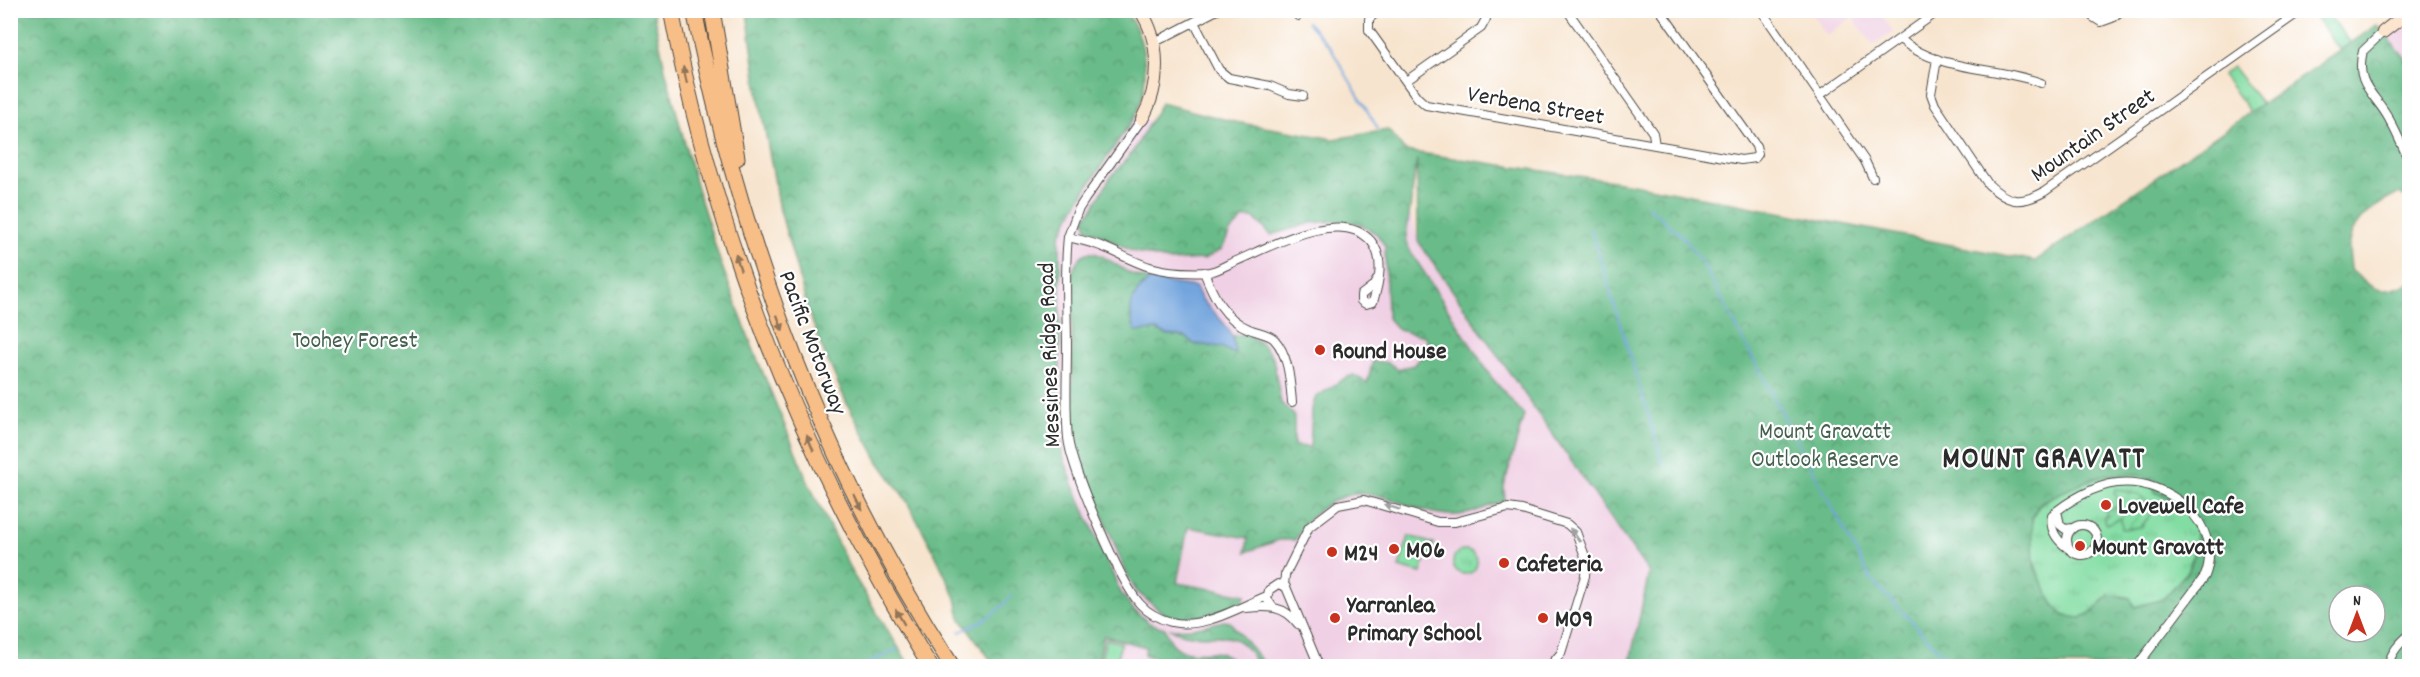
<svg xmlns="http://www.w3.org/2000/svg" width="2420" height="677" font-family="Dekko,sans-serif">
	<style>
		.built { fill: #f0d0e4 }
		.grass { fill: url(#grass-tufts); stroke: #568467; stroke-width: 1.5 }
		.forest { fill: url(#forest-crowns); stroke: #4a745a; stroke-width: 1.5; fill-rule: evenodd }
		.garden { fill: url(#garden-furrows); stroke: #568467; stroke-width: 1.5 }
		.pitch { fill: #82dda3; stroke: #568467; stroke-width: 1.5 }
		.water { fill: #72a4dd; stroke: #4e6884; stroke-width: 1.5 }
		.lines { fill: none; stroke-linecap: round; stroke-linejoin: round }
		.stream { stroke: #72a4dd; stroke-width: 2 }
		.street-casing { stroke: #4a4743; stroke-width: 10 }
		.secondary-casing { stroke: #4a4743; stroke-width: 14 }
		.highway-casing { stroke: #4a4743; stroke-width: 17 }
		.street { stroke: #fff; stroke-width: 8 }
		.secondary { stroke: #fce5cf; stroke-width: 12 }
		.highway { stroke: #f7be87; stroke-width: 15 }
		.oneway { fill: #917459 }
		.oneway2 { fill: #a0a0a0 }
		.poi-dot { fill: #c8321e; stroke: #fff; stroke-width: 2 }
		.labels { text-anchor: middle; stroke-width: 4.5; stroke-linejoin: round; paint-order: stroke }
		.street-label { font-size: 24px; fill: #2b2b2b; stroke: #fff }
		.park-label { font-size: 24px; fill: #45604f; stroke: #fff }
		.poi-label { font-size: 24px; font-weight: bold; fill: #2b2b2b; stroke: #fff; text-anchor: start }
		.district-label { font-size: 30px; font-weight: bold; letter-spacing: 1.5px; fill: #2b2b2b; stroke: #fff }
	</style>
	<defs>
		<pattern id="grass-tufts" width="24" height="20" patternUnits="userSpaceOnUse" patternTransform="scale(1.5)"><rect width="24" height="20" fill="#82dda3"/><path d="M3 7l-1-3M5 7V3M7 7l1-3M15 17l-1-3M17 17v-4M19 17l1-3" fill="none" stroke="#70be8c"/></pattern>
		<pattern id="forest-crowns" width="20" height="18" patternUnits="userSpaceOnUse" patternTransform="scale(1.5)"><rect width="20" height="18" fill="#69bc89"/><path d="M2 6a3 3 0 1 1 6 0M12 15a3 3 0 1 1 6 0" fill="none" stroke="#579970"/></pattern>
		<pattern id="garden-furrows" width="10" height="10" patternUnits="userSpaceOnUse" patternTransform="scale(1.5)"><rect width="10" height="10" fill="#82dda3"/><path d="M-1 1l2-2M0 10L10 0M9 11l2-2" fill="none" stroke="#70be8c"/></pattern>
	</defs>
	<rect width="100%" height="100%" fill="#fff"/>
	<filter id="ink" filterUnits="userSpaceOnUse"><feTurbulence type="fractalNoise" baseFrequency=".0167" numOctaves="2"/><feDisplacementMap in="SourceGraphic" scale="12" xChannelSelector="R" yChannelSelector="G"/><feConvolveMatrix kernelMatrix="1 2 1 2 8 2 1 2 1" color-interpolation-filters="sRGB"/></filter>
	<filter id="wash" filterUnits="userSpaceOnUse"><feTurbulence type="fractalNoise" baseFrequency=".008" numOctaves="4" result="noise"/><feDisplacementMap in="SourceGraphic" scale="24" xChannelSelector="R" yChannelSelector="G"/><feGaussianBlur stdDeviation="1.35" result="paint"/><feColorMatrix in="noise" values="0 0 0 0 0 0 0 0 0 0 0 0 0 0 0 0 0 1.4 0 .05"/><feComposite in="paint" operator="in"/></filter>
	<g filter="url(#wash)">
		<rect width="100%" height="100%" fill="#f7e4ce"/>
		<!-- built -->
		<path class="built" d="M 1810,11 L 1878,11 L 1894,32 L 1873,45 L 1853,17 L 1827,35 Z
			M 2409,20 L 2409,62 L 2388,37 Z
			M 1050,103 L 1397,164 L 1418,241 L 1649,573 L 1629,666 L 995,666 L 960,618 Z"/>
		<!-- grass -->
		<path class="grass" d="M 2311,11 L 2325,11 L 2351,43 L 2340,50 Z
			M 2233,67 L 2262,104 L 2250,112 L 2222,75 Z
			M 2138,474 L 2148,476 L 2164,496 L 2189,516 L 2196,529 L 2197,536 L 2189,570 L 2166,596 L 2160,601 L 2134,607 L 2130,598 C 2126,597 2120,595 2116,596 C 2097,597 2093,624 2069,617 C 2058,615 2053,604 2048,595 C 2035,572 2020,528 2040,505 C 2048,495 2092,478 2106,475 C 2116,473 2128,474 2138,474 Z
			M 1409,536 L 1434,544 L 1430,558 L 1426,557 L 1421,573 L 1399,567 Z
			M1453 562a12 12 0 1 1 24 0a12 12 0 1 1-24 0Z"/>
		<!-- forest -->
		<path class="forest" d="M 10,11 L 653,11 L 665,69 L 696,185 L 720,261 L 752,346 L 809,484 L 852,573 L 910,666 L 11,666 Z
			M 1125,11 C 1146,35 1151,81 1137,111 C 1133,121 1126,130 1120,138 C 1099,171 1075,201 1060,237 L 1060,413 L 1062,453 L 1073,484 L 1121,593 L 1133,609 L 1149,623 L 1165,628 C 1178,675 1222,634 1236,666 L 1175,666 L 1176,663 L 1144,655 L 1146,647 L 1104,636 L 1097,666 L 995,666 L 960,618 L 956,598 L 932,548 L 905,498 L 879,462 L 847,404 L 820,343 L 808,310 L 780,210 L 758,93 L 747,11 Z
			M 2377,25 L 2409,62 L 2409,199 L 2398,194 C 2377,204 2354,218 2349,242 C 2348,251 2351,262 2351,270 C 2373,290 2381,297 2409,283 L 2409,666 L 1629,666 L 1649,573 L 1418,241 L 1417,159 L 1406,237 L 1409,249 L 1492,378 L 1524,415 L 1504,486 L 1505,500 C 1489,506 1470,516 1452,515 C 1425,515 1403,501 1377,495 C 1341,487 1310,511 1295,540 L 1279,540 L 1246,552 L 1248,538 L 1188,527 L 1177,583 L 1246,595 L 1241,604 L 1199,617 L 1181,618 L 1164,614 L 1136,591 L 1124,568 L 1075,446 L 1072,412 L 1072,275 C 1082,233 1108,261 1131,274 C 1136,277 1143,278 1149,280 L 1141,287 L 1155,330 L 1167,335 L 1186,337 L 1194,344 L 1221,347 L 1235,353 L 1232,336 L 1246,334 L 1261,343 L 1273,357 L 1281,403 L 1294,415 L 1294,446 L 1310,447 L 1312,409 L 1315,398 L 1345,378 L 1354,375 L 1367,383 L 1373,361 L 1389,363 L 1397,369 L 1414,365 L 1422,355 L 1431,352 L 1425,336 L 1398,330 L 1387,317 L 1385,246 L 1377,234 L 1357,223 L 1335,221 L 1311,223 L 1271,235 L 1254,218 L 1244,218 L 1230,232 L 1222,249 L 1204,259 L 1170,261 L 1132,251 L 1087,228 L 1084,219 L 1093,208 L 1110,178 L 1132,153 L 1161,103 L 1235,122 L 1334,139 L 1388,130 L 1405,151 L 1633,184 L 2035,261 ZM 2138,474 L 2151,479 L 2155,492 L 2171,500 L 2189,516 L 2196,529 L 2195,552 L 2189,570 L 2166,596 L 2160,600 L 2134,607 L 2130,598 L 2109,595 L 2094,611 L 2081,618 L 2064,616 L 2055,607 L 2034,566 L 2032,517 L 2041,502 L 2082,483 L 2107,475 ZM 2339,596 L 2375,596 L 2375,632 L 2339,632 Z
			M 1224,621 L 1230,622 L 1266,666 L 1257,666 C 1237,617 1205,647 1171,629 L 1193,628 Z"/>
		<!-- garden -->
		<path class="garden" d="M 2115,489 L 2137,494 L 2150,503 L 2151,514 L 2141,527 L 2122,529 L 2121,518 L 2107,524 L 2103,517 L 2107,515 L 2106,512 L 2120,505 L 2114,494 Z"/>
		<!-- pitch -->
		<path class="pitch" d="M 1106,639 L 1121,643 L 1115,666 L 1099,666 Z"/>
		<!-- water -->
		<path class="water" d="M 1149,280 L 1196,287 C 1202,307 1222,315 1231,334 C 1234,340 1234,347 1235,354 L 1221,347 L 1194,344 L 1186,337 L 1167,335 L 1155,330 L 1136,332 C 1126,310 1131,295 1149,280 Z"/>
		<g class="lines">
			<!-- stream -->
			<path class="stream" d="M 1307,22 L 1330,47 L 1378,129
				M 1648,206 L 1685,239 L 1705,268 L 1870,578 L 1954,666
				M 1591,229 L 1664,466
				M 960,632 C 981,622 997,615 1011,596
				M 863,666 L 897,649"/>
		</g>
	</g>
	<g filter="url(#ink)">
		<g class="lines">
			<!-- street casing -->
			<g class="street-casing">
				<path id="street" d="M 1295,10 L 1298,16
					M 1379,10 L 1369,19 L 1369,30 L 1417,97 L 1426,105 L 1741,160 L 1755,158 L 1758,154 L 1756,146 L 1660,10
					M 1567,10 L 1653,133 L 1655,145
					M 1761,10 L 1865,161 L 1873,178
					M 2088,10 L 2093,17 L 2101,22 L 2112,18 L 2122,10
					M 1194,22 L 1219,70 L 1229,78 L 1270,86 L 1289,94 L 1303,96
					M 2383,32 L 2363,51 C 2354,85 2376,94 2389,119 C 2397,133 2403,148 2410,163
					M 1900,39 C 1938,72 1996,66 2041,83
					M 1153,40 L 1161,39 L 1217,10
					M 1937,59 L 1931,94 L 1935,105 L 1988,184 C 2008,203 2020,205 2044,192 L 2302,10
					M 1406,81 L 1481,28 L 1486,19 L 1484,10
					M 1820,95 L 1940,10
					M 1142,119 L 1085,199 L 1078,210 L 1068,237 C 1064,273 1067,311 1067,347 C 1067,377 1065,408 1068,438 C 1071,468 1120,582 1140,604 C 1148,613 1160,619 1171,622 C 1203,630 1239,607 1267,596
					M 1068,237 C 1080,240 1092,242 1103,247 C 1119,253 1133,262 1150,267 C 1168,272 1190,273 1209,272 C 1217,271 1226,265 1234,262 C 1268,248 1340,206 1371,241 C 1385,258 1379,283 1373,302 L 1366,304 L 1361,301 L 1361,295 L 1374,285 L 1379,276
					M 1204,272 C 1213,295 1224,319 1249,329 C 1256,332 1269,334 1274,339 C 1289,355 1290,381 1292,402
					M 2057,511 L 2060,525 L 2065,529 L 2073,528
					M2067 540a15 15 0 1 1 30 0a15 15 0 1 1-30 0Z
					M 2072,551 C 2059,543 2049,531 2052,515 C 2068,501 2096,485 2117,483 C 2167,477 2225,524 2205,576 L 2137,666
					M 1284,585 L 1285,575 L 1309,527 L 1338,505 L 1364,500 L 1438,522 L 1455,522 L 1508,508 L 1522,510 L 1567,524 L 1576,532 L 1586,559 L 1585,576 L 1561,653 L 1550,666
					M 1272,606 L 1267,599 L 1269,590 L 1278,584 L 1286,587 L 1319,666
					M 1246,608 C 1268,606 1284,605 1298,624
					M 2222,666 L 2235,662 L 2249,666
					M 2388,666 C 2391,652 2399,644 2410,634"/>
			</g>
			<!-- secondary casing -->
			<g class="secondary-casing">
				<path id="secondary" d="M 1140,10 C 1162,42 1160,87 1142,119
					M 2383,32 L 2410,11"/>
			</g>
			<!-- highway casing -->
			<g class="highway-casing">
				<path id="highway" d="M 671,10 C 716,245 806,464 930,666
					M 694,10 C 741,244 822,466 952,666
					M 712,10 L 737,158"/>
			</g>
			<!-- street -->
			<use href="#street" class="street"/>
			<!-- secondary -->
			<use href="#secondary" class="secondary"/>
			<!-- highway -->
			<use href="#highway" class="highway"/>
		</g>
		<!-- one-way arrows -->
		<defs><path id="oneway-solid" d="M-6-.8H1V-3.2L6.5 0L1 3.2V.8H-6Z" transform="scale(1.5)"/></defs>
		<g class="oneway">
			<use href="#oneway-solid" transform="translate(685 75) rotate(-103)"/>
			<use href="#oneway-solid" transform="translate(738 262) rotate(-108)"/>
			<use href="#oneway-solid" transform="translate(780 323) rotate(70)"/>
			<use href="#oneway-solid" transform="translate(810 443) rotate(-114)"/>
			<use href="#oneway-solid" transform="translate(858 502) rotate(64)"/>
			<use href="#oneway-solid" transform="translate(900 617) rotate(-120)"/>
		</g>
		<g class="oneway2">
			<use href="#oneway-solid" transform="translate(1392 507) rotate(-162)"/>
			<use href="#oneway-solid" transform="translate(1575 535) rotate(-127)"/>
		</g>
	</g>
	<!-- markers -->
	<g class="poi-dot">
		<circle cx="1320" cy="350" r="6"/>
		<circle cx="2106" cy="505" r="6"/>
		<circle cx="2080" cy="546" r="6"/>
		<circle cx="1394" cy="549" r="6"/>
		<circle cx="1332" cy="552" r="6"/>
		<circle cx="1504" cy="563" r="6"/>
		<circle cx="1335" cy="618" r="6"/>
		<circle cx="1543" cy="618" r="6"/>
	</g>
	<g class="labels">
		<!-- street labels -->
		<g class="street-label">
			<text transform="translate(1536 104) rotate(10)" y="8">Verbena Street</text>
			<text transform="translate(2092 134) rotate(-35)" y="8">Mountain Street</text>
			<text transform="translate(814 342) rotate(69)" y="8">Pacific Motorway</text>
			<text transform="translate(1048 355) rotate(-92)" y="8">Messines Ridge Road</text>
		</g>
		<!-- park labels -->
		<g class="park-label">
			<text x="355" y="347">Toohey Forest</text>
			<text x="1825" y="438">Mount Gravatt<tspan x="1825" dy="28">Outlook Reserve</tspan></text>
		</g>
		<!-- poi labels -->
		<g class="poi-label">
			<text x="1332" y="358">Round House</text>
			<text x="2118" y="513">Lovewell Cafe</text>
			<text x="2092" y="554">Mount Gravatt</text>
			<text x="1406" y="557">M06</text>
			<text x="1344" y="560">M24</text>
			<text x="1516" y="571">Cafeteria</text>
			<text x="1347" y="612">Yarranlea<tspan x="1347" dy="28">Primary School</tspan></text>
			<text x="1555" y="626">M09</text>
		</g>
		<!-- district labels -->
		<g class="district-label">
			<text x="2044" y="467">MOUNT GRAVATT</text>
		</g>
	</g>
	<!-- margin -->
	<rect width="2420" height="677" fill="none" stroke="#fff" stroke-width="36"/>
	<!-- north arrow -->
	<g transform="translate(2357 614)"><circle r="28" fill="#ffffff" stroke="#aaaaaa" stroke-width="1.5"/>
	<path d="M0-4.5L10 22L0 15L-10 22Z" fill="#c8321e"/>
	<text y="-9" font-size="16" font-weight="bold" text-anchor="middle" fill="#2b2b2b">N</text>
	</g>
</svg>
